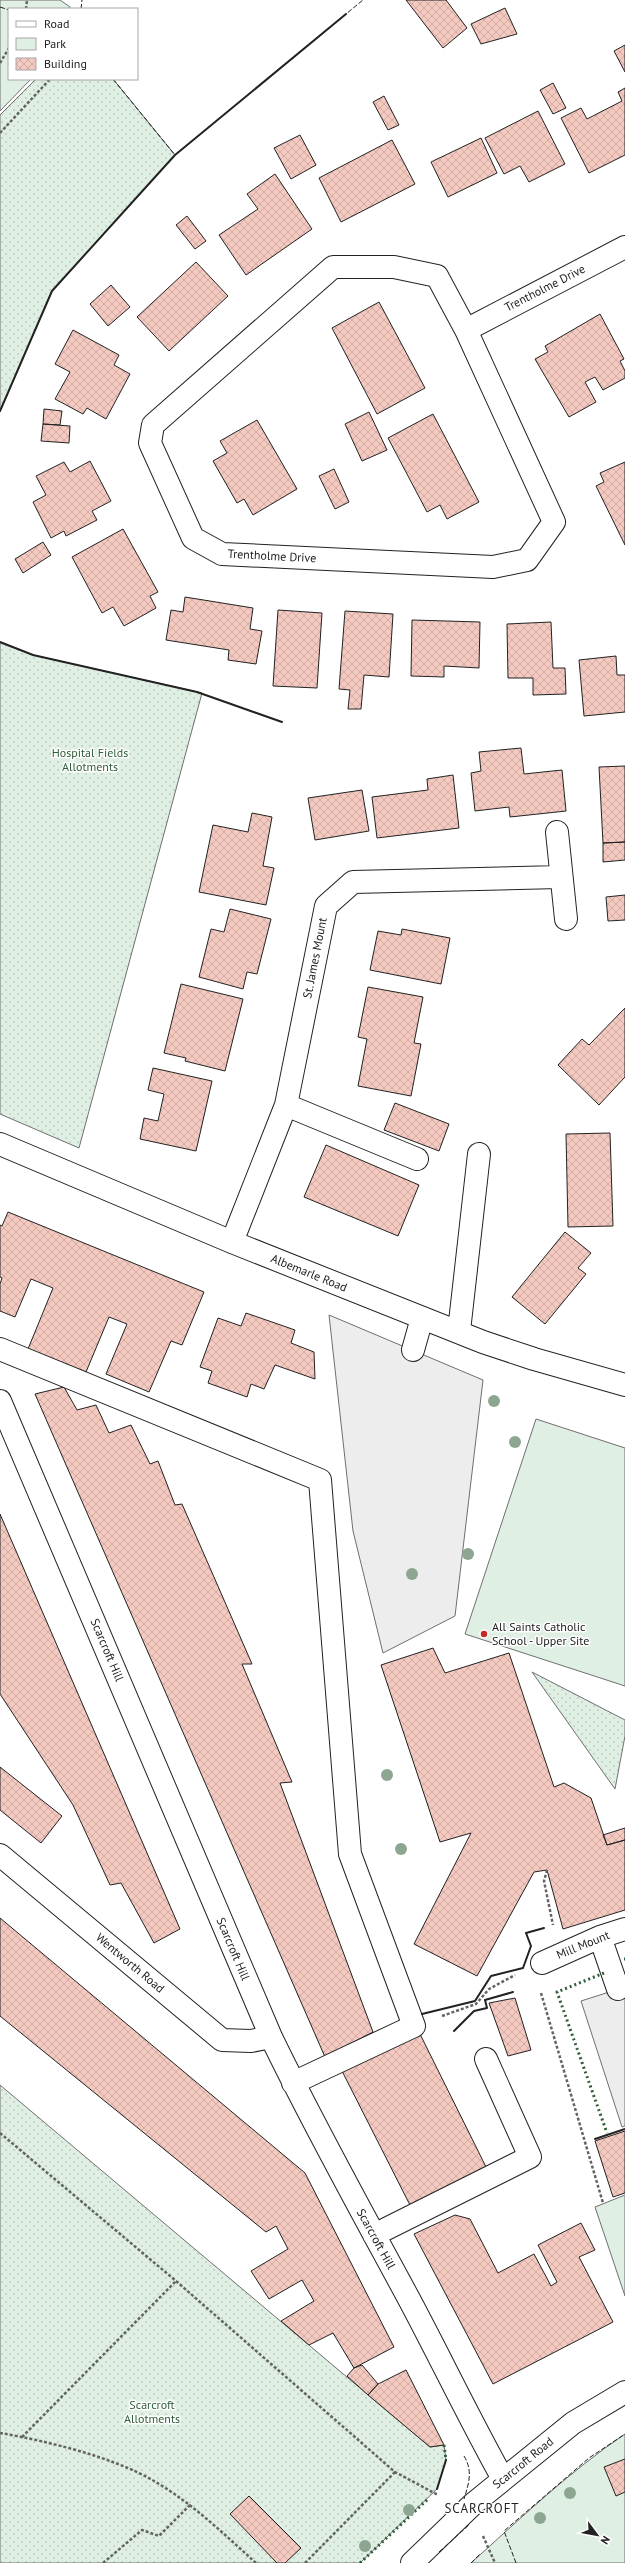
<svg xmlns="http://www.w3.org/2000/svg" width="625" height="2563" font-family="'PT Sans',sans-serif">
	<style>
		.grass { fill: url(#grass-dots); stroke: #6f6f6f }
		.park { fill: #e0efe3; stroke: #6f6f6f }
		.parking { fill: #ededed; stroke: #6f6f6f }
		.building { fill: url(#building-cross-hatch); stroke: #222 }
		.lines { fill: none; stroke-linecap: round; stroke-linejoin: round }
		.minor-casing { stroke: #222; stroke-width: 24 }
		.major-casing { stroke: #222; stroke-width: 24 }
		.path { stroke: #646464; stroke-width: 2.5; stroke-dasharray: 3 2; stroke-linecap: butt }
		.minor { stroke: #fff; stroke-width: 22 }
		.major { stroke: #fff; stroke-width: 22 }
		.hedge { stroke: #2f5e38; stroke-width: 3; stroke-dasharray: 2 3; stroke-linecap: butt }
		.fence { stroke: #222; stroke-width: 1; stroke-dasharray: 5 2; stroke-linecap: butt }
		.wall { stroke: #222; stroke-width: 2 }
		.tree { fill: #8da692 }
		.poi-dot { fill: #c62828; stroke: #fff; stroke-width: 1.5 }
		.labels { text-anchor: middle; stroke-width: 3; stroke-linejoin: round; paint-order: stroke }
		.street-label { font-size: 12px; fill: #222; stroke: #fff }
		.park-label { font-size: 12px; fill: #2f5e38; stroke: #fff }
		.poi-label { font-size: 12px; fill: #222; stroke: #fff; text-anchor: start }
		.neighbourhood-label { font-size: 13px; letter-spacing: 1px; fill: #222; stroke: #fff }
	</style>
	<defs>
		<pattern id="grass-dots" width="8" height="8" patternUnits="userSpaceOnUse"><rect width="8" height="8" fill="#e0efe3"/><path d="M2 2h.1M6 6h.1" fill="none" stroke="#c0cdc2" stroke-width="1.8" stroke-linecap="round"/></pattern>
		<pattern id="building-cross-hatch" width="8" height="8" patternUnits="userSpaceOnUse"><rect width="8" height="8" fill="#f3c9c0"/><path d="M0 0l8 8M0 8l8-8" fill="none" stroke="#d0aca5"/></pattern>
	</defs>
	<rect width="100%" height="100%" fill="#fff"/>
	<!-- grass -->
	<path class="grass" d="M 36,79 L 113,79 L 175,155 L 52,291 L 0,411 L 0,115 Z
		M 0,643 L 33,655 L 202,693 L 79,1148 L 0,1114 Z
		M 532,1672 L 625,1720 L 625,1736 L 615,1789 Z
		M 0,2085 L 430,2447 L 444,2445 L 446,2460 L 437,2489 L 360,2563 L 0,2563 Z"/>
	<!-- park -->
	<path class="park" d="M 0,0 L 60,0 L 70,7 L 70,9 L 9,9 L 9,79 L 31,79 L 0,111 Z
		M 536,1419 L 625,1448 L 625,1686 L 465,1634 Z
		M 625,2195 L 625,2296 L 595,2207 Z
		M 625,2434 L 625,2563 L 471,2563 C 521,2518 569,2472 625,2434 Z"/>
	<!-- parking -->
	<path class="parking" d="M 329,1315 L 483,1380 L 455,1616 L 383,1653 L 353,1531 Z
		M 625,1987 L 625,2126 L 622,2127 L 581,2001 Z"/>
	<!-- building -->
	<path class="building" d="M 406,0 L 446,0 L 467,28 L 443,48 Z
		M 505,8 L 517,34 L 481,44 L 471,24 Z
		M 625,45 L 625,72 L 614,51 Z
		M 553,83 L 566,108 L 553,114 L 540,90 Z
		M 625,88 L 625,155 L 589,173 L 561,118 L 581,108 L 587,119 L 622,101 L 618,92 Z
		M 384,96 L 399,125 L 388,130 L 373,102 Z
		M 538,111 L 565,164 L 529,182 L 520,166 L 504,174 L 485,138 Z
		M 300,135 L 316,165 L 291,179 L 274,148 Z
		M 481,138 L 497,173 L 448,197 L 431,162 Z
		M 392,140 L 415,184 L 341,222 L 319,178 Z
		M 275,174 L 312,229 L 246,275 L 219,235 L 258,209 L 247,194 Z
		M 187,216 L 206,241 L 195,249 L 176,225 Z
		M 196,262 L 228,296 L 169,351 L 137,317 Z
		M 111,285 L 130,307 L 108,326 L 90,304 Z
		M 379,302 L 425,388 L 377,414 L 332,328 Z
		M 600,314 L 624,359 L 620,361 L 625,371 L 625,378 L 603,390 L 595,377 L 585,382 L 596,402 L 569,417 L 535,359 L 548,352 L 545,346 Z
		M 73,330 L 119,355 L 114,365 L 130,374 L 106,419 L 87,408 L 83,414 L 55,399 L 70,372 L 55,364 Z
		M 44,409 L 62,411 L 60,425 L 43,424 Z
		M 369,412 L 387,450 L 362,461 L 345,424 Z
		M 433,414 L 479,502 L 447,519 L 440,505 L 427,512 L 388,438 Z
		M 257,420 L 297,489 L 253,515 L 244,499 L 237,503 L 213,461 L 227,453 L 220,441 Z
		M 43,424 L 70,426 L 69,443 L 41,441 Z
		M 90,461 L 111,501 L 92,511 L 97,520 L 66,536 L 64,531 L 51,538 L 33,502 L 46,495 L 36,476 L 64,462 L 70,472 Z
		M 625,462 L 625,545 L 596,486 L 604,482 L 600,473 Z
		M 334,469 L 349,502 L 335,509 L 319,476 Z
		M 123,529 L 158,592 L 150,596 L 156,608 L 124,626 L 113,607 L 102,613 L 72,557 Z
		M 43,542 L 51,555 L 23,573 L 15,559 Z
		M 185,597 L 253,608 L 250,629 L 262,631 L 256,664 L 228,660 L 229,650 L 166,640 L 171,610 L 183,612 Z
		M 278,610 L 322,613 L 317,688 L 273,686 Z
		M 345,611 L 393,614 L 389,677 L 364,675 L 361,709 L 348,709 L 350,690 L 339,689 Z
		M 412,620 L 480,622 L 479,668 L 444,666 L 444,677 L 411,676 Z
		M 551,622 L 553,668 L 565,668 L 566,694 L 533,695 L 533,678 L 508,678 L 507,624 Z
		M 616,656 L 617,675 L 625,675 L 625,712 L 584,716 L 579,660 Z
		M 521,748 L 524,774 L 562,770 L 566,811 L 510,817 L 509,807 L 475,811 L 471,773 L 481,771 L 479,752 Z
		M 625,766 L 625,842 L 603,843 L 599,767 Z
		M 453,775 L 459,828 L 377,838 L 372,797 L 428,790 L 427,779 Z
		M 362,790 L 369,831 L 315,840 L 308,798 Z
		M 252,813 L 272,817 L 263,866 L 274,868 L 266,905 L 199,892 L 213,825 L 248,832 Z
		M 625,842 L 625,860 L 603,862 L 603,843 Z
		M 625,895 L 625,920 L 608,921 L 606,897 Z
		M 230,909 L 271,919 L 257,974 L 247,972 L 243,989 L 199,977 L 211,929 L 224,932 Z
		M 402,929 L 450,938 L 441,984 L 370,970 L 378,931 L 401,935 Z
		M 181,984 L 243,999 L 225,1071 L 185,1061 L 186,1058 L 164,1053 Z
		M 368,987 L 423,997 L 414,1043 L 421,1044 L 411,1096 L 358,1086 L 367,1039 L 358,1037 Z
		M 625,1008 L 625,1077 L 599,1105 L 558,1065 L 582,1039 L 589,1045 Z
		M 153,1068 L 212,1081 L 196,1151 L 140,1139 L 144,1118 L 158,1121 L 164,1094 L 148,1090 Z
		M 395,1103 L 449,1124 L 439,1151 L 384,1130 Z
		M 610,1133 L 613,1226 L 568,1227 L 566,1134 Z
		M 326,1145 L 419,1185 L 398,1236 L 304,1197 Z
		M 8,1212 L 204,1292 L 182,1345 L 171,1341 L 149,1392 L 106,1374 L 127,1324 L 109,1317 L 86,1372 L 28,1349 L 53,1288 L 31,1279 L 15,1317 L 0,1311 L 0,1284 L 2,1278 L 0,1277 L 0,1225 L 2,1226 Z
		M 565,1232 L 591,1253 L 578,1268 L 586,1274 L 545,1324 L 512,1297 Z
		M 246,1313 L 295,1330 L 291,1343 L 314,1352 L 315,1379 L 275,1365 L 264,1389 L 251,1384 L 247,1397 L 208,1383 L 212,1371 L 200,1367 L 218,1318 L 241,1326 Z
		M 64,1387 L 77,1410 L 96,1405 L 109,1433 L 131,1425 L 150,1464 L 158,1461 L 175,1505 L 182,1504 L 252,1664 L 242,1664 L 292,1782 L 280,1783 L 373,2032 L 325,2057 L 35,1394 Z
		M 0,1514 L 180,1929 L 154,1943 L 121,1883 L 110,1885 L 73,1805 L 0,1694 Z
		M 433,1648 L 445,1673 L 509,1653 L 554,1787 L 564,1783 L 591,1798 L 607,1845 L 625,1840 L 625,1910 L 563,1929 L 547,1870 L 534,1872 L 477,1976 L 414,1944 L 471,1833 L 440,1842 L 381,1665 Z
		M 0,1767 L 62,1816 L 41,1843 L 0,1810 Z
		M 625,1828 L 625,1840 L 607,1845 L 603,1835 Z
		M 0,1918 L 305,2173 L 394,2347 L 354,2368 L 333,2333 L 309,2345 L 281,2321 L 314,2301 L 302,2280 L 269,2299 L 251,2271 L 288,2249 L 276,2226 L 266,2232 L 0,2016 Z
		M 515,1998 L 531,2050 L 508,2056 L 489,2003 Z
		M 419,2032 L 489,2173 L 413,2211 L 342,2071 Z
		M 625,2131 L 625,2193 L 613,2197 L 595,2141 Z
		M 455,2215 L 470,2219 L 498,2273 L 534,2254 L 551,2286 L 557,2282 L 538,2245 L 581,2223 L 595,2250 L 579,2257 L 613,2322 L 493,2384 L 414,2234 Z
		M 362,2365 L 378,2384 L 368,2395 L 347,2376 L 354,2368 Z
		M 406,2370 L 444,2445 L 430,2447 L 368,2395 L 378,2384 Z
		M 625,2459 L 625,2492 L 616,2496 L 604,2467 Z
		M 249,2496 L 301,2548 L 285,2563 L 277,2563 L 230,2514 Z"/>
	<g class="lines">
		<!-- minor casing -->
		<g class="minor-casing">
			<path id="minor" d="M 333,267 L 394,267 L 437,276 L 466,330 L 554,522 L 527,560 L 493,567 L 222,554 L 193,538 L 150,443 L 153,425 Z
				M 466,330 L 625,247
				M 557,832 L 566,919
				M 286,1105 L 417,1159
				M 0,1144 L 232,1242 L 483,1342 L 534,1359 L 625,1385
				M 232,1242 L 286,1105 L 326,906 L 353,882 L 560,877
				M 459,1331 L 479,1154
				M 0,1349 L 320,1480 L 350,1854 L 414,2026 L 293,2083
				M 413,1350 L 422,1318
				M 0,1401 L 271,2037 C 314,2126 362,2212 409,2299 C 441,2359 470,2420 503,2479
				M 0,1855 L 222,2040 L 251,2041 L 271,2037
				M 600,1937 L 618,1989
				M 542,1963 L 600,1937 L 625,1929
				M 374,2235 L 530,2157 L 486,2059"/>
		</g>
		<!-- major casing -->
		<g class="major-casing">
			<path id="major" d="M 412,2563 L 473,2504 L 573,2423 L 625,2392"/>
		</g>
		<!-- path -->
		<path class="path" d="M 26,9 L 27,0
			M 0,63 L 9,48
			M 0,133 L 50,79
			M 547,1870 L 544,1881 L 553,1925
			M 541,1993 L 603,2203
			M 442,2016 L 476,2004 L 489,1989 L 515,1975
			M 0,2133 L 176,2281 L 395,2472 L 438,2495
			M 0,2433 C 47,2441 113,2457 154,2481 C 192,2503 224,2534 256,2563
			M 22,2437 L 176,2281
			M 483,2536 L 495,2563
			M 103,2563 L 142,2530 L 159,2536 L 190,2505
			M 305,2563 L 395,2472"/>
		<!-- minor -->
		<use href="#minor" class="minor"/>
		<!-- major -->
		<use href="#major" class="major"/>
		<!-- hedge -->
		<path class="hedge" d="M 624,1959 L 625,1959
			M 604,1973 L 557,1992 L 607,2133
			M 444,2445 L 446,2460
			M 360,2563 L 428,2499"/>
		<!-- fence -->
		<path class="fence" d="M 0,7 L 9,10
			M 81,9 L 82,0
			M 113,79 L 175,155 L 363,0
			M 464,2456 C 473,2471 469,2483 464,2499
			M 439,2552 L 470,2524
			M 471,2563 L 480,2554
			M 516,2563 L 504,2531 L 589,2458 L 625,2434"/>
		<!-- wall -->
		<path class="wall" d="M 0,411 L 52,291 L 175,155 L 346,14
			M 0,642 L 33,655 L 197,692 L 282,722
			M 422,2014 L 475,2001 L 491,1976 L 523,1968 L 531,1946 L 526,1933 L 544,1928
			M 454,2031 L 474,2011 L 487,2008 L 485,2000 L 513,1992
			M 595,2139 L 625,2129
			M 437,2489 L 446,2460"/>
	</g>
	<!-- trees -->
	<g class="tree">
		<circle cx="494" cy="1401" r="6"/>
		<circle cx="515" cy="1442" r="6"/>
		<circle cx="468" cy="1554" r="6"/>
		<circle cx="412" cy="1574" r="6"/>
		<circle cx="387" cy="1775" r="6"/>
		<circle cx="401" cy="1849" r="6"/>
		<circle cx="570" cy="2493" r="6"/>
		<circle cx="409" cy="2510" r="6"/>
		<circle cx="540" cy="2518" r="6"/>
		<circle cx="365" cy="2546" r="6"/>
	</g>
	<!-- markers -->
	<circle class="poi-dot" cx="484" cy="1634" r="4"/>
	<g class="labels">
		<!-- street labels -->
		<g class="street-label">
			<text transform="translate(545 288) rotate(-27)" y="4">Trentholme Drive</text>
			<text transform="translate(272 556) rotate(3)" y="4">Trentholme Drive</text>
			<text transform="translate(315 958) rotate(-79)" y="4">St. James Mount</text>
			<text transform="translate(309 1273) rotate(22)" y="4">Albemarle Road</text>
			<text transform="translate(107 1650) rotate(67)" y="4">Scarcroft Hill</text>
			<text transform="translate(583 1945) rotate(-22)" y="4">Mill Mount</text>
			<text transform="translate(233 1949) rotate(67)" y="4">Scarcroft Hill</text>
			<text transform="translate(130 1963) rotate(40)" y="4">Wentworth Road</text>
			<text transform="translate(376 2239) rotate(61)" y="4">Scarcroft Hill</text>
			<text transform="translate(523 2463) rotate(-39)" y="4">Scarcroft Road</text>
		</g>
		<!-- park labels -->
		<g class="park-label">
			<text x="90" y="757">Hospital Fields<tspan x="90" dy="14">Allotments</tspan></text>
			<text x="152" y="2409">Scarcroft<tspan x="152" dy="14">Allotments</tspan></text>
		</g>
		<!-- poi labels -->
		<g class="poi-label">
			<text x="492" y="1631">All Saints Catholic<tspan x="492" dy="14">School - Upper Site</tspan></text>
		</g>
		<!-- neighbourhood labels -->
		<g class="neighbourhood-label">
			<text x="482" y="2513">SCARCROFT</text>
		</g>
	</g>
	<!-- legend -->
	<rect x="8" y="8" width="130" height="72" fill="#ffffff" stroke="#a7a7a7"/>
	<rect x="16" y="21" width="20" height="6" fill="#ffffff" stroke="#a7a7a7"/>
	<text x="44" y="28" font-size="12" fill="#222222">Road</text>
	<rect x="16" y="38" width="20" height="12" fill="#e0efe3" stroke="#a7a7a7"/>
	<text x="44" y="48" font-size="12" fill="#222222">Park</text>
	<rect x="16" y="58" width="20" height="12" fill="url(#building-cross-hatch)" stroke="#a7a7a7"/>
	<text x="44" y="68" font-size="12" fill="#222222">Building</text>
	<!-- north arrow -->
	<g transform="translate(597 2535) rotate(122)" stroke="#ffffff" stroke-width="3" paint-order="stroke">
	<path d="M0-3L7 15L0 10L-7 15Z" fill="#222222"/>
	<text y="-6" font-size="11" font-weight="bold" text-anchor="middle" fill="#222222">N</text>
	</g>
</svg>
